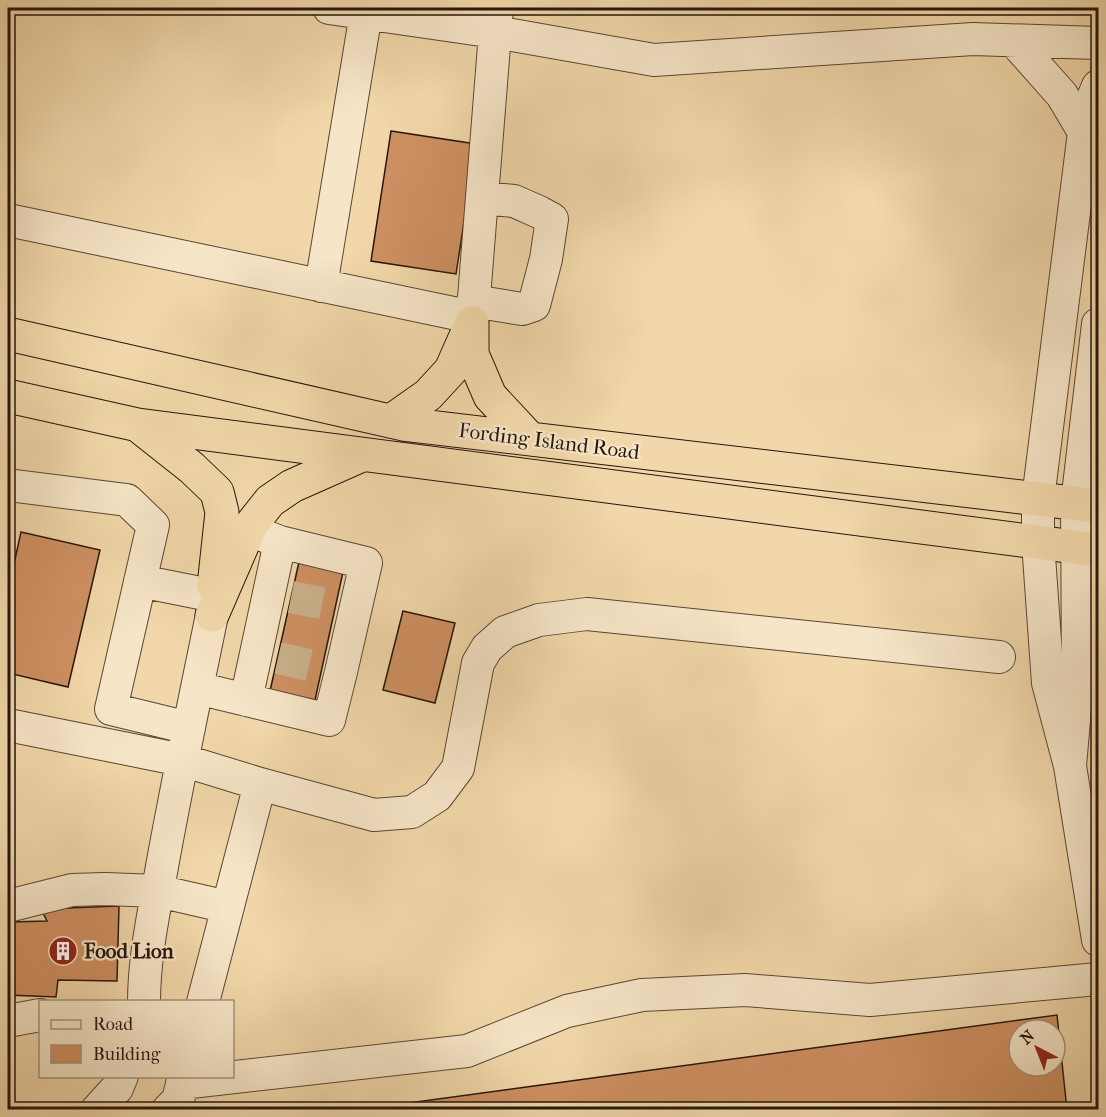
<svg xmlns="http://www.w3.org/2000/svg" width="1106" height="1117" font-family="'IM FELL French Canon',serif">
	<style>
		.building { fill: #ce9062; stroke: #26150e; stroke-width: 1.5; fill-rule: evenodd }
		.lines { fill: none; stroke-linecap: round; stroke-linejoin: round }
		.minor-tunnel { stroke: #c8b08a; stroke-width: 32; stroke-dasharray: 32 16; stroke-linecap: butt }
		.minor-casing { stroke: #594635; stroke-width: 34 }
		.highway-casing { stroke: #26150e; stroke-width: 35 }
		.minor { stroke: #f6e5c7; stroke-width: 32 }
		.highway { stroke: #f1d7a9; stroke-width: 33 }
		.labels { text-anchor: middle; stroke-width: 4.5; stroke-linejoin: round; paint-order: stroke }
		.street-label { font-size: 21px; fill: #26150e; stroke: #f6e5c7 }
		.poi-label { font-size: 21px; font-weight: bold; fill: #26150e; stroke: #f6e5c7; text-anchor: start }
	</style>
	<rect width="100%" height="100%" fill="#f1d7a9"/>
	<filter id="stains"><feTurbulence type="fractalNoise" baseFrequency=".00333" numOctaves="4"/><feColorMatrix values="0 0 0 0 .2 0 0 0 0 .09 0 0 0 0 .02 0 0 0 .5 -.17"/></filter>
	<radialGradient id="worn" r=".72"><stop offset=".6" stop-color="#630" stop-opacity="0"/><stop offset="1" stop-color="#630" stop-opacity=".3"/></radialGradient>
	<!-- building -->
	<path class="building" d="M 391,131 L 476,144 L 456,274 L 371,261 Z
		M 21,532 L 100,550 L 68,687 L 8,673 L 8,591 Z
		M 299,562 L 343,572 L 315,700 L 270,691 Z
		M 403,611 L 455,623 L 435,703 L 383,690 Z
		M 119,906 L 117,981 L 58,980 L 56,997 L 8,995 L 8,922 L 47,921 L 41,909 Z
		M 1057,1015 L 1067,1110 L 357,1110 ZM 1019,1030 L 1055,1030 L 1055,1066 L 1019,1066 Z"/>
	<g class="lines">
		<!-- minor-tunnel -->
		<path class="minor-tunnel" d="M 291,597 L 336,606
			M 278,658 L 322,668"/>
		<!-- minor casing -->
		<g class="minor-casing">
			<path id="minor" d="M 329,8 L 495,32 L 654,60 L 973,39 L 1098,43
				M 1014,41 L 1062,95 L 1084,132 L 1038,499 L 1038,542 L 1048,683 L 1070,766 L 1078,674 L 1077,503 L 1098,324
				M 1084,132 L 1090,105 L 1098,86
				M 8,220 L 472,317
				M 321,286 L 366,13
				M 473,301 L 522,309 L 534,305 L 546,259 L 552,219 L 539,212 L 514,201 L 482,198
				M 472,323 L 497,8
				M 8,487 L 8,485 L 127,500 L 153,525 L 111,709 L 189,728
				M 140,581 L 220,597
				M 197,688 L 329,720 L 341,672 L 366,563 L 280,542 L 249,530
				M 246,700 L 280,542
				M 8,725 L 182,760 L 260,784 L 374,815 L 412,812 L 437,796 L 458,768 L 478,663 L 487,648 L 505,632 L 539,620 L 587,614 L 999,657
				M 1070,766 L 1098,940
				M 8,906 L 72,890 L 105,889 L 158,891 L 228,907
				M 144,1002 C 144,955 155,907 163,861 C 178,779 195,697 212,615
				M 203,1002 L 260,784
				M 8,1021 L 40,1015
				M 182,1083 L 467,1051 L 567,1011 L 642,995 L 745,990 L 870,1000 L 1098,979
				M 97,1110 L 117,1088 L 122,1076
				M 168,1110 L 178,1100 L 184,1076"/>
		</g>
		<!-- highway casing -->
		<g class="highway-casing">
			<path id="highway" d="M 472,323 L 472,354 L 490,396 L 530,439
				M 8,334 L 403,424 L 1098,506
				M 8,396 L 138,425 L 1098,550
				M 391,421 L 428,395 L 451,370 L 470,327
				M 139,426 L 192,468 L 217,492 L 222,512 L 214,586
				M 212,615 L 251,525 L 270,501 L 292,486 L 362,455"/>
		</g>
		<!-- minor -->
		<use href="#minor" class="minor"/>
		<!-- highway -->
		<use href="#highway" class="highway"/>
	</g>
	<!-- icons -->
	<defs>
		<g id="building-disc" transform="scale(1.5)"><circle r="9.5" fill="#8f2418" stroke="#f6e5c7"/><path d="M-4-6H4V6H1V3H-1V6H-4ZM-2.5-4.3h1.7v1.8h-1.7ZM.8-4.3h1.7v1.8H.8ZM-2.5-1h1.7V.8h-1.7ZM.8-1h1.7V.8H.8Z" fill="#fff"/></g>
	</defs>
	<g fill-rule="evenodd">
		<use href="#building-disc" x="63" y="951"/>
	</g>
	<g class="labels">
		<!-- street labels -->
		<g class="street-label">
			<text transform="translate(549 441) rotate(7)" y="7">Fording Island Road</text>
		</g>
		<!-- poi labels -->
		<g class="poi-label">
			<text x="84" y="958">Food Lion</text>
		</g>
	</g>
	<!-- margin -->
	<rect width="1106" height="1117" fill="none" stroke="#f1d7a9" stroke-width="30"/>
	<rect x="9" y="9" width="1088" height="1099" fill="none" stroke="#26150e" stroke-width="3"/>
	<rect x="15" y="15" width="1076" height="1087" fill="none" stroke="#26150e" stroke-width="1.5"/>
	<!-- legend -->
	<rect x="39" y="1000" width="195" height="78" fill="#f6e5c7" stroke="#a3927d" stroke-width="1.5"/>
	<rect x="51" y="1020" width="30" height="9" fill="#f6e5c7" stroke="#a3927d" stroke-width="1.5"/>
	<text x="93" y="1030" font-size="18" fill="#26150e">Road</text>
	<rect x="51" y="1045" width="30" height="18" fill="#ce9062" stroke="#a3927d" stroke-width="1.5"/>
	<text x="93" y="1060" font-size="18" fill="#26150e">Building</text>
	<!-- north arrow -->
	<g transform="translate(1037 1048) rotate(318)"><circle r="28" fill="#f6e5c7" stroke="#a3927d" stroke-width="1.5"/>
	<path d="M0-4.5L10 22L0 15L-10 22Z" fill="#8f2418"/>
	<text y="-9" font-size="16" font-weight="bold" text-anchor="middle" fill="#26150e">N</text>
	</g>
	<rect width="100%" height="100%" filter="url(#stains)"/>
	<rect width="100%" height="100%" fill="url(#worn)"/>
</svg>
